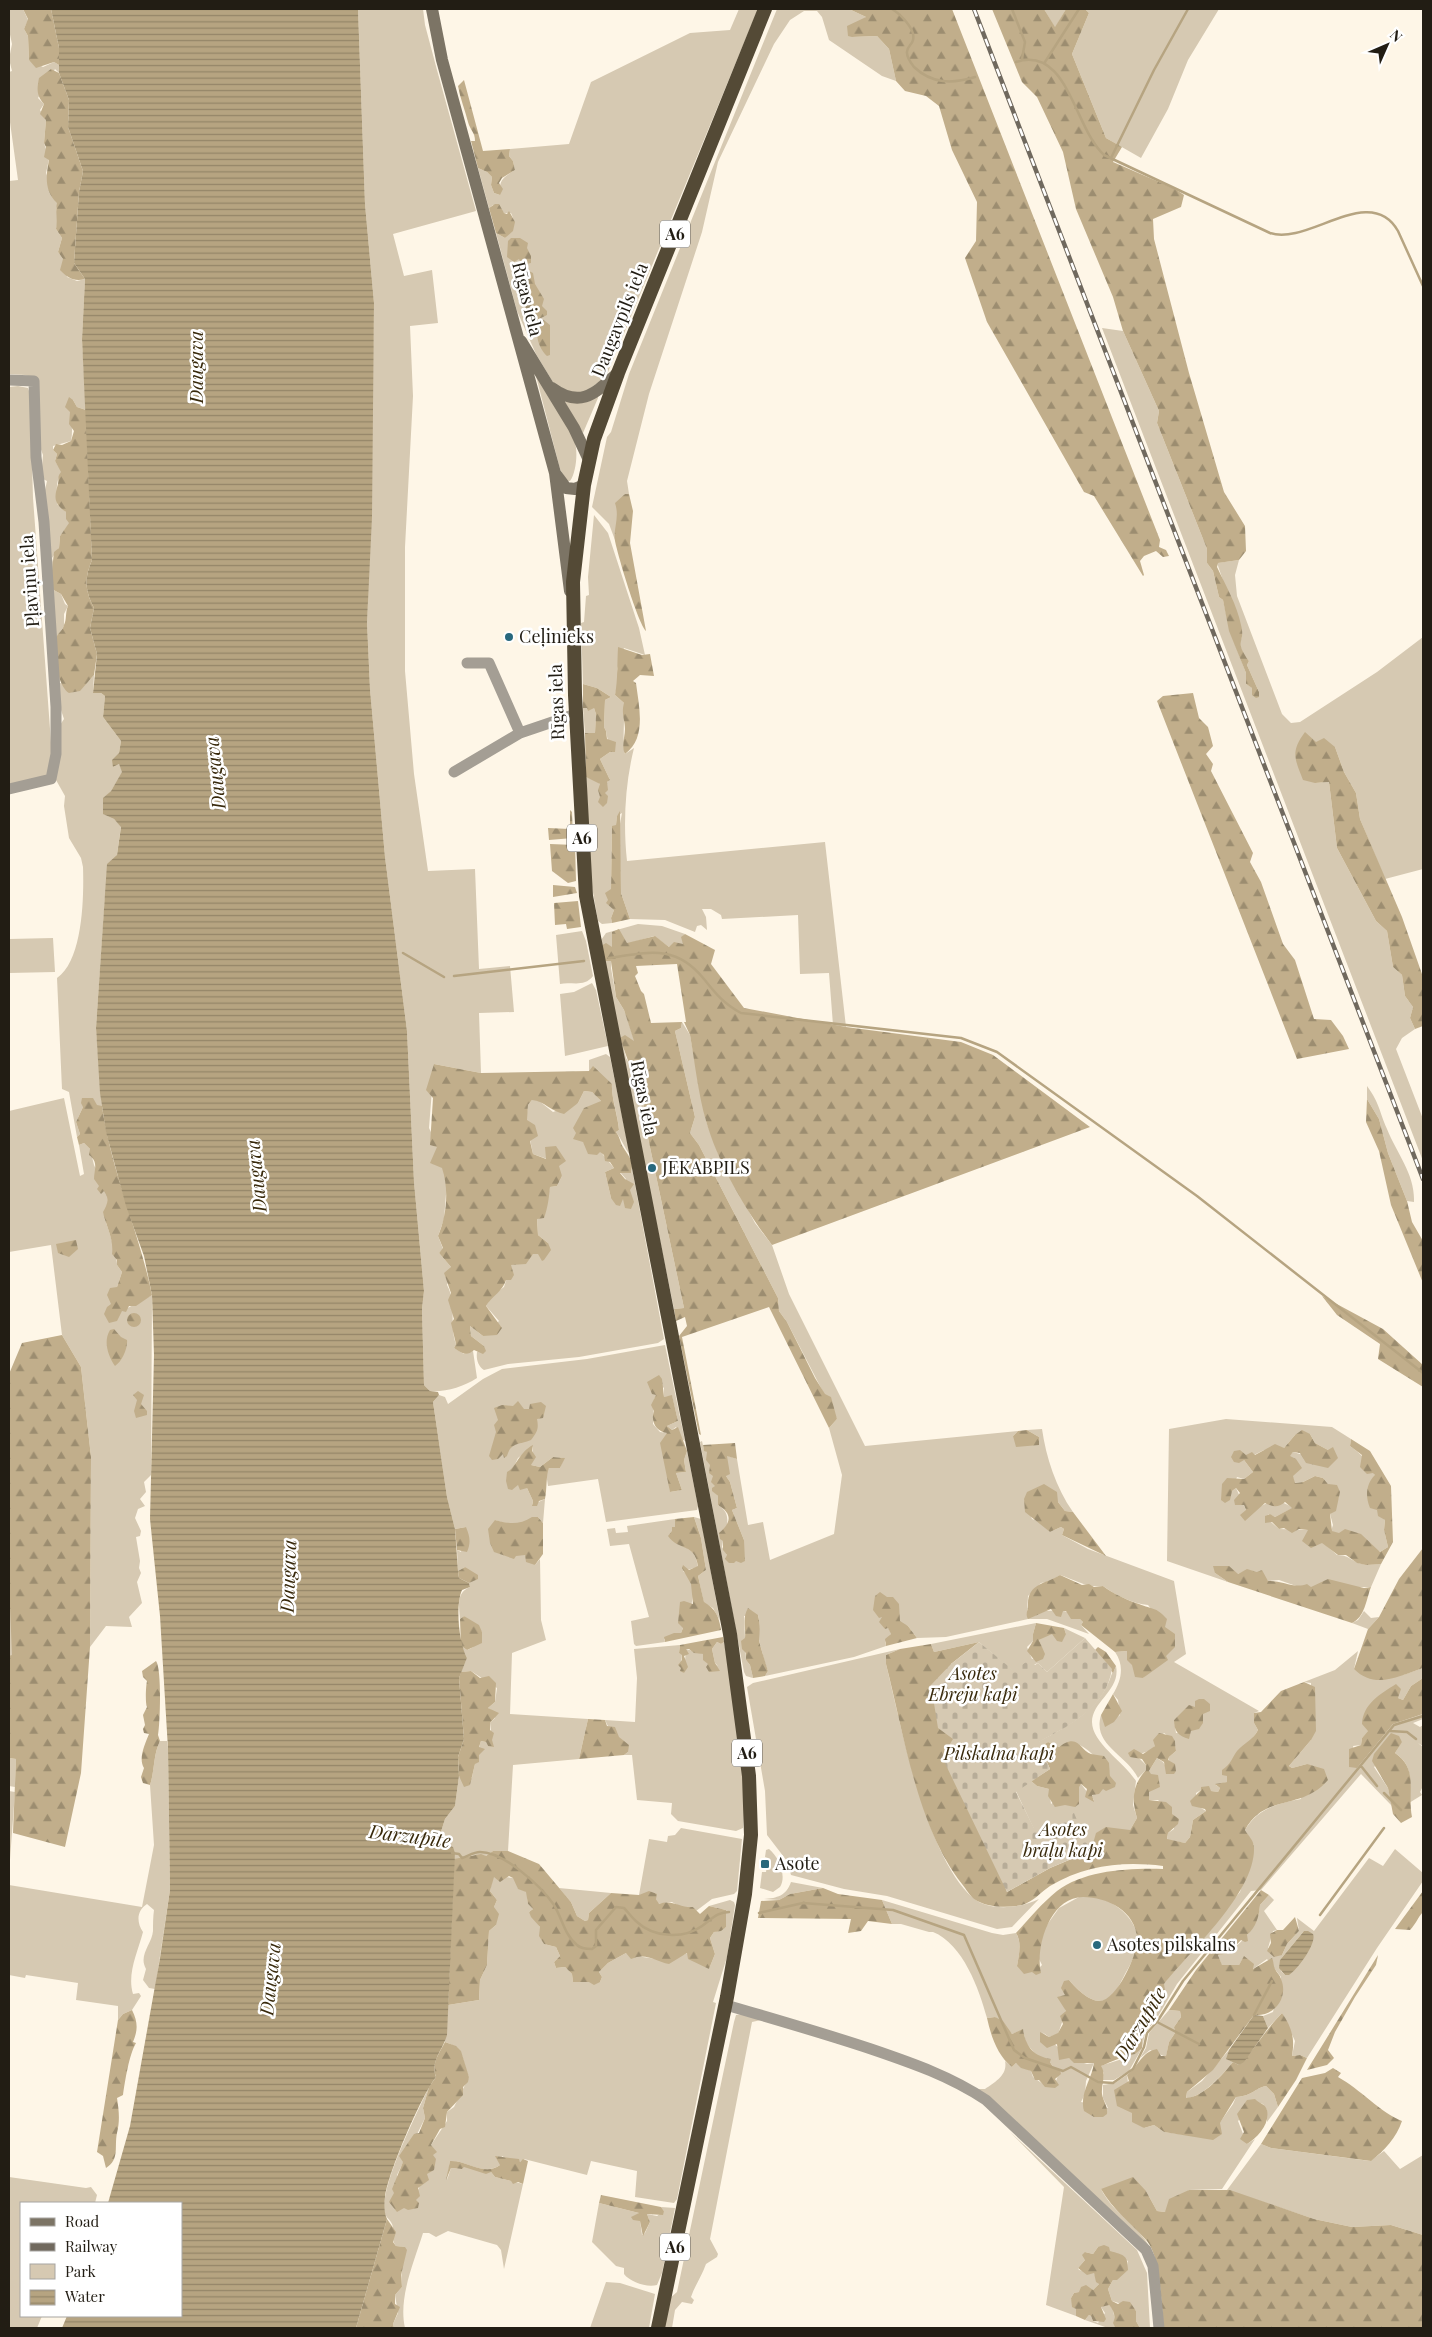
<svg xmlns="http://www.w3.org/2000/svg" width="1432" height="2337" font-family="'Playfair Display',serif">
	<style>
		.green { fill: #d6c9b2; fill-rule: evenodd }
		.forest { fill: url(#forest-firs) }
		.cemetery { fill: url(#cemetery-stones) }
		.water { fill: url(#water-rules) }
		.lines { fill: none; stroke-linecap: round; stroke-linejoin: round }
		.stream { stroke: #b6a481; stroke-width: 2.5 }
		.minor { stroke: #a49e94; stroke-width: 11 }
		.secondary { stroke: #7c7465; stroke-width: 12 }
		.trunk { stroke: #544a36; stroke-width: 14 }
		.rail-casing { stroke: #70695e; stroke-width: 4.5 }
		.rail { stroke: #fff; stroke-width: 2.5; stroke-dasharray: 8; stroke-linecap: butt }
		.poi-dot { fill: #28687d; stroke: #fff; stroke-width: 2 }
		.labels { text-anchor: middle; stroke-width: 5; stroke-linejoin: round; paint-order: stroke }
		.shield { fill: #fff; stroke: #64615a; stroke-width: 1 }
		.shield-label { font-size: 16px; font-weight: bold; fill: #221d14 }
		.street-label { font-size: 18px; fill: #221d14; stroke: #fff }
		.poi-label { font-size: 18px; fill: #221d14; stroke: #fff; text-anchor: start }
		.park-label { font-size: 18px; font-style: italic; fill: #3a2b0d; stroke: #fff }
		.water-label { font-size: 19px; font-style: italic; fill: #38290b; stroke: #fff }
	</style>
	<defs>
		<pattern id="forest-firs" width="22" height="20" patternUnits="userSpaceOnUse" patternTransform="scale(1.25)"><rect width="22" height="20" fill="#c1ae8b"/><path d="M5 1l3.5 6h-7zM16 11l3.5 6h-7z" fill="#9c8d70"/></pattern>
		<pattern id="cemetery-stones" width="16" height="16" patternUnits="userSpaceOnUse" patternTransform="scale(1.25)"><rect width="16" height="16" fill="#d6c9b2"/><path d="M2 7V4a2 2 0 0 1 4 0v3zM10 15v-3a2 2 0 0 1 4 0v3z" fill="#b7ac98"/></pattern>
		<pattern id="water-rules" width="6" height="5" patternUnits="userSpaceOnUse" patternTransform="scale(1.25)"><rect width="6" height="5" fill="#b6a481"/><path d="M0 2.5h6" fill="none" stroke="#948568"/></pattern>
	</defs>
	<rect width="100%" height="100%" fill="#fef6e7"/>
	<!-- green -->
	<path class="green" d="M 9,9 L 23,9 L 28,20 L 24,29 L 28,36 L 29,60 L 43,67 L 54,62 L 59,65 L 59,73 L 55,69 L 38,98 L 44,104 L 40,110 L 46,120 L 44,143 L 49,159 L 46,173 L 58,203 L 56,209 L 59,217 L 56,229 L 62,238 L 58,252 L 63,259 L 67,277 L 77,281 L 85,279 L 82,339 L 86,410 L 77,407 L 73,400 C 69,414 74,427 71,441 L 53,446 L 53,450 L 57,454 L 55,461 L 62,472 C 55,480 57,494 57,504 L 66,512 L 70,523 L 60,536 L 59,548 L 52,558 L 54,566 L 52,571 L 45,490 L 47,481 L 41,478 L 43,455 L 39,444 L 38,379 L 25,375 L 9,374 L 9,181 L 18,180 L 9,115 L 9,72 L 12,71 L 9,59 L 12,44 L 9,30 Z
		M 358,9 L 423,9 L 425,25 L 437,70 L 476,211 L 393,234 L 404,276 L 432,270 L 438,323 L 410,326 L 413,396 L 405,547 L 405,671 L 414,774 L 428,871 L 475,869 L 479,969 L 510,966 L 514,1012 L 479,1013 L 481,1073 L 434,1064 L 429,1128 L 438,1147 L 447,1182 L 444,1219 L 438,1236 L 443,1249 L 439,1253 L 451,1267 L 447,1285 C 457,1303 449,1325 456,1344 L 454,1348 L 464,1354 L 473,1351 L 477,1378 C 463,1387 446,1392 430,1391 L 424,1385 L 422,1309 L 424,1291 L 414,1182 L 407,1031 L 385,857 L 370,689 L 367,622 L 374,303 L 365,204 Z
		M 739,9 L 758,9 L 606,377 L 579,396 L 554,384 L 536,354 L 517,311 L 496,233 L 505,238 C 512,229 517,226 511,213 L 504,213 L 493,205 L 489,208 L 478,168 L 487,172 L 492,177 L 491,185 L 494,193 L 500,195 C 499,180 502,178 515,170 L 513,161 L 509,156 L 510,149 L 569,144 L 591,82 L 690,33 L 730,30 Z
		M 777,9 L 849,9 L 866,17 L 852,37 L 877,36 L 889,49 L 896,81 L 882,76 L 829,40 L 822,17 L 817,11 L 804,11 L 790,20 L 774,44 L 718,162 L 702,232 L 649,394 L 627,481 L 629,494 L 625,494 L 618,514 L 615,540 L 609,524 L 592,507 L 607,437 L 611,432 L 629,374 Z
		M 1044,9 L 1066,9 L 1055,28 Z
		M 1085,9 L 1219,9 L 1188,60 L 1168,109 L 1141,158 L 1106,138 L 1072,54 L 1089,13 Z
		M 1102,328 L 1123,331 L 1159,411 L 1157,423 L 1207,549 L 1207,563 L 1213,571 L 1219,597 L 1223,600 L 1230,631 L 1246,673 L 1246,684 L 1259,692 L 1247,665 L 1249,661 C 1242,652 1238,647 1242,636 L 1217,563 L 1239,560 L 1235,575 L 1237,596 L 1282,714 L 1291,723 L 1300,722 L 1377,672 L 1423,637 L 1423,869 L 1385,879 L 1360,819 L 1356,793 L 1344,772 L 1335,747 L 1316,783 L 1329,782 L 1337,848 L 1376,921 L 1387,931 L 1393,967 L 1402,975 L 1405,996 L 1413,1007 L 1410,1018 L 1415,1029 L 1402,1038 L 1396,1049 L 1423,1119 L 1423,1161 Z
		M 536,376 C 545,391 572,429 575,443 C 578,453 576,473 570,481 L 567,481 L 560,469 Z
		M 18,386 L 28,388 L 30,394 L 33,498 L 52,756 L 47,777 L 9,784 L 9,387 Z
		M 598,396 L 598,398 L 583,433 L 564,401 Z
		M 594,515 L 608,533 L 639,628 L 645,655 L 624,648 L 617,669 L 619,678 L 615,695 L 624,703 C 625,714 622,749 625,754 L 634,748 C 625,784 623,824 627,861 L 825,842 L 846,1027 L 833,1025 L 829,973 L 800,974 L 798,915 L 722,919 L 721,915 L 711,909 L 702,909 L 706,917 L 707,930 L 701,925 L 697,926 L 695,932 L 665,920 L 630,919 L 621,893 L 619,829 L 622,813 L 617,816 L 616,826 L 612,826 L 611,889 L 614,910 L 611,918 L 612,923 L 602,924 L 598,921 L 591,881 L 586,777 L 598,781 L 605,793 L 607,782 L 610,780 L 600,759 L 610,752 L 606,731 L 604,727 L 605,700 L 611,697 L 597,688 L 583,684 L 581,623 L 584,622 L 586,596 L 589,595 L 588,577 Z
		M 50,588 L 61,594 L 65,604 L 68,606 L 64,614 L 64,626 L 55,640 Z
		M 56,665 L 60,673 L 60,683 C 78,686 82,690 94,675 L 93,692 L 101,693 L 105,696 L 103,717 L 121,741 L 119,753 L 113,767 L 119,764 L 123,772 L 111,791 L 103,799 L 104,814 L 114,819 L 121,826 L 117,855 L 105,897 L 96,1028 L 102,1106 L 83,1107 L 76,1122 L 80,1134 L 77,1137 L 69,1092 L 62,1089 L 57,978 C 83,960 84,897 83,867 L 81,858 L 69,838 L 64,806 L 65,796 L 56,780 L 58,728 L 64,719 L 59,704 Z
		M 583,708 L 594,708 L 596,714 L 595,733 L 585,733 Z
		M 638,924 L 662,926 L 685,934 L 682,937 L 684,944 L 669,947 L 654,936 L 627,944 L 624,941 L 612,947 L 611,968 L 616,997 L 624,1010 L 635,1042 L 624,1050 L 626,1058 L 636,1075 L 643,1099 L 647,1133 L 684,1308 L 674,1309 L 599,943 L 606,933 Z
		M 582,931 L 586,941 L 593,976 C 584,988 571,981 560,984 L 556,935 Z
		M 53,938 L 55,972 L 9,973 L 9,939 Z
		M 592,983 L 596,990 L 608,1046 L 565,1056 L 560,994 L 574,992 Z
		M 682,1022 L 690,1035 L 706,1121 L 718,1153 L 755,1223 L 772,1245 L 789,1294 L 865,1446 L 1018,1431 L 1013,1436 L 1039,1445 L 1039,1437 L 1027,1430 L 1042,1429 C 1046,1457 1056,1488 1073,1512 L 1065,1511 L 1058,1502 L 1024,1499 L 1032,1519 L 1040,1522 L 1050,1532 L 1061,1527 L 1064,1529 L 1062,1535 L 1088,1549 L 1174,1581 L 1186,1654 L 1174,1662 L 1259,1711 L 1254,1713 L 1254,1723 L 1258,1730 C 1245,1753 1229,1750 1227,1782 L 1216,1785 L 1220,1788 L 1218,1792 L 1201,1790 L 1196,1793 L 1196,1805 L 1206,1811 L 1193,1820 L 1190,1837 L 1185,1843 L 1167,1840 L 1168,1833 L 1174,1829 L 1172,1814 L 1158,1800 L 1149,1800 L 1149,1771 L 1157,1758 L 1163,1762 L 1167,1768 L 1169,1757 L 1176,1751 L 1175,1741 L 1164,1733 L 1152,1750 L 1130,1757 L 1138,1757 L 1146,1765 L 1146,1770 L 1138,1778 C 1126,1754 1092,1745 1101,1715 L 1111,1722 L 1120,1715 L 1118,1700 L 1113,1694 C 1121,1681 1125,1666 1115,1652 L 1127,1651 L 1143,1678 L 1165,1656 L 1165,1627 L 1148,1605 C 1134,1604 1115,1595 1103,1586 C 1086,1588 1076,1580 1060,1575 L 1051,1581 L 1041,1583 L 1028,1596 L 1027,1612 C 1047,1613 1068,1604 1083,1622 L 1081,1625 L 1089,1634 L 1047,1619 L 1028,1619 L 946,1637 L 917,1638 L 908,1626 L 882,1617 L 885,1629 L 888,1627 L 891,1634 L 885,1642 L 886,1646 L 854,1657 L 765,1676 L 768,1671 C 765,1664 762,1651 760,1644 C 757,1635 761,1624 758,1615 L 744,1616 L 746,1660 L 750,1665 L 753,1678 L 746,1676 L 744,1672 L 700,1442 L 702,1441 L 704,1450 L 707,1452 L 716,1486 L 714,1492 L 718,1496 L 718,1505 C 735,1515 724,1531 722,1547 L 727,1555 L 736,1561 L 743,1557 L 744,1540 L 732,1510 L 737,1508 L 730,1482 L 726,1476 L 726,1455 L 737,1459 L 748,1525 L 763,1522 L 770,1560 L 834,1534 L 842,1475 L 829,1428 L 837,1419 L 787,1322 L 779,1311 L 778,1298 L 699,1145 L 690,1133 L 695,1117 L 675,1031 L 681,1028 ZM 1192,1707 L 1203,1714 L 1202,1719 L 1189,1733 L 1176,1733 L 1174,1720 Z
		M 606,1054 L 610,1057 L 630,1155 C 624,1147 622,1140 616,1132 L 619,1130 C 618,1115 611,1097 612,1084 L 589,1071 L 589,1060 Z
		M 1367,1086 C 1380,1104 1379,1111 1387,1129 C 1397,1154 1415,1174 1414,1202 L 1407,1201 L 1388,1153 L 1379,1119 L 1367,1099 Z
		M 584,1091 L 592,1092 L 601,1101 L 583,1142 L 600,1151 L 614,1168 L 605,1172 L 611,1198 L 623,1198 L 626,1179 L 620,1172 L 631,1173 L 632,1169 L 664,1339 L 658,1343 L 579,1357 L 508,1364 L 484,1370 C 478,1366 476,1359 477,1352 L 484,1346 L 471,1336 L 470,1326 L 483,1336 L 499,1321 L 486,1306 L 492,1296 L 504,1287 L 511,1265 L 533,1254 L 547,1253 L 548,1243 L 538,1235 L 537,1218 L 547,1200 L 550,1187 L 557,1186 L 562,1176 L 547,1159 L 533,1154 L 526,1120 L 528,1105 L 532,1100 L 538,1100 L 553,1112 L 578,1103 Z
		M 64,1098 L 80,1176 L 84,1174 L 79,1145 L 84,1143 L 90,1149 L 94,1165 L 108,1195 L 106,1223 C 108,1227 118,1260 117,1265 L 122,1272 L 117,1287 L 122,1311 L 152,1295 L 151,1475 L 144,1482 L 146,1492 L 140,1499 L 145,1506 L 138,1509 L 135,1518 L 141,1531 L 140,1536 L 136,1537 L 140,1561 L 139,1568 L 141,1573 L 137,1582 L 142,1603 L 129,1617 L 132,1627 L 106,1626 L 90,1647 L 91,1457 L 81,1367 L 62,1335 L 51,1245 L 9,1252 L 9,1111 Z
		M 665,1345 L 685,1441 L 681,1439 L 676,1427 L 672,1430 L 667,1426 L 678,1421 L 672,1396 L 664,1397 L 664,1387 L 654,1399 L 653,1424 L 660,1432 L 667,1433 L 670,1492 L 682,1490 L 676,1473 L 686,1472 L 684,1460 L 687,1451 L 698,1506 L 697,1510 L 606,1522 L 598,1479 L 548,1486 L 546,1473 L 549,1468 L 560,1468 L 564,1458 L 553,1457 L 540,1467 L 531,1465 L 533,1446 L 518,1458 L 512,1470 L 518,1485 L 527,1488 L 533,1501 L 532,1505 L 545,1499 L 543,1523 L 538,1517 C 530,1517 528,1522 521,1523 C 512,1524 503,1523 495,1520 L 504,1554 L 525,1555 L 535,1565 L 540,1559 L 541,1620 L 546,1640 L 512,1653 L 510,1714 L 588,1719 L 579,1759 L 513,1765 L 508,1851 L 493,1851 L 486,1856 L 472,1855 L 462,1859 L 454,1859 L 455,1853 L 441,1843 L 439,1838 L 445,1819 L 455,1806 L 459,1776 L 462,1780 L 472,1778 C 472,1776 480,1743 481,1741 L 486,1742 L 488,1746 L 492,1740 L 490,1723 L 495,1718 L 494,1712 L 488,1708 L 495,1702 L 497,1688 L 471,1671 L 461,1672 L 467,1658 L 461,1646 L 467,1650 C 476,1647 481,1640 482,1632 L 464,1616 L 460,1619 C 459,1605 456,1593 470,1587 L 469,1583 L 473,1580 L 465,1567 L 458,1571 L 457,1550 L 461,1552 L 466,1527 L 455,1529 L 447,1497 L 433,1402 L 439,1395 L 445,1397 L 448,1404 L 483,1379 L 502,1369 L 587,1359 Z
		M 1226,1419 L 1332,1427 L 1351,1439 L 1350,1446 C 1360,1453 1370,1463 1375,1475 C 1382,1492 1371,1501 1385,1520 L 1384,1530 L 1388,1547 L 1380,1552 L 1331,1531 L 1333,1525 L 1330,1514 L 1339,1497 L 1323,1478 L 1315,1476 L 1303,1482 L 1294,1483 L 1289,1456 L 1293,1452 L 1300,1454 L 1328,1450 L 1315,1443 L 1310,1434 L 1295,1435 L 1284,1448 L 1264,1450 L 1244,1460 L 1253,1472 L 1244,1479 L 1237,1477 L 1232,1491 L 1236,1488 L 1246,1510 L 1252,1512 C 1265,1502 1278,1497 1293,1508 L 1275,1517 L 1269,1514 L 1265,1517 L 1279,1529 L 1309,1530 L 1337,1555 C 1347,1555 1348,1558 1356,1562 C 1364,1566 1373,1564 1381,1564 L 1371,1587 L 1299,1587 L 1279,1580 L 1268,1581 L 1257,1572 L 1247,1570 L 1238,1574 L 1215,1573 L 1228,1582 L 1167,1561 L 1169,1429 Z
		M 694,1517 L 701,1519 L 720,1621 L 713,1608 L 704,1603 L 698,1576 L 706,1570 L 701,1538 Z
		M 675,1519 L 675,1540 C 688,1551 695,1548 698,1567 L 683,1571 C 703,1586 688,1615 681,1633 L 664,1639 L 665,1642 L 636,1646 L 634,1644 L 631,1621 L 649,1617 L 629,1544 L 610,1546 L 607,1529 L 615,1528 L 616,1533 L 628,1532 L 627,1526 Z
		M 9,1583 L 10,1583 L 13,1656 L 9,1656 Z
		M 1364,1611 L 1371,1618 L 1379,1617 L 1368,1629 L 1352,1623 L 1358,1620 Z
		M 1036,1623 L 1033,1634 L 1033,1641 L 1027,1647 L 1032,1659 L 1044,1654 L 1039,1640 L 1052,1633 L 1066,1634 L 1064,1628 L 1085,1638 L 1047,1672 L 1038,1663 L 1014,1672 L 979,1642 L 934,1652 L 931,1644 Z
		M 717,1642 L 721,1644 L 724,1642 C 735,1702 747,1767 743,1828 L 736,1831 L 678,1821 L 671,1814 L 672,1803 L 637,1800 L 632,1755 L 624,1755 L 628,1752 C 621,1742 609,1731 605,1720 L 635,1722 L 637,1678 L 634,1649 L 680,1645 L 679,1653 L 682,1654 L 681,1668 L 684,1673 L 686,1649 L 704,1654 L 703,1658 L 718,1666 L 715,1663 L 712,1649 Z
		M 900,1649 L 886,1655 L 886,1664 C 901,1725 926,1857 973,1898 C 990,1912 1021,1908 1039,1899 L 1012,1927 L 997,1929 L 887,1896 L 844,1889 L 791,1875 L 787,1861 L 767,1835 L 765,1791 L 747,1687 L 753,1683 Z
		M 1358,1651 L 1354,1669 L 1403,1675 L 1423,1668 L 1423,1678 L 1411,1686 L 1403,1700 L 1398,1698 L 1362,1738 L 1361,1745 L 1353,1746 L 1357,1768 L 1393,1724 L 1423,1714 L 1423,1719 L 1413,1723 L 1420,1727 L 1423,1725 L 1423,1746 L 1418,1743 L 1423,1747 L 1423,1786 L 1420,1792 L 1422,1795 L 1409,1803 C 1409,1783 1415,1766 1395,1753 L 1402,1741 L 1374,1767 L 1388,1788 L 1392,1806 L 1361,1774 L 1261,1890 L 1251,1891 L 1177,1984 L 1157,2018 L 1145,2033 L 1142,2048 L 1129,2071 L 1114,2080 L 1103,2080 L 1104,2073 L 1100,2066 L 1119,2060 L 1127,2055 L 1141,2009 L 1153,2003 L 1155,1998 L 1164,1990 L 1163,1984 L 1240,1892 L 1254,1845 L 1245,1830 C 1257,1809 1278,1803 1301,1799 L 1307,1764 L 1292,1768 L 1289,1766 L 1311,1740 L 1311,1683 L 1304,1682 L 1335,1670 Z
		M 1116,1666 C 1121,1690 1092,1701 1092,1722 C 1092,1743 1125,1763 1136,1781 L 1133,1805 L 1137,1818 L 1130,1830 L 1091,1845 L 1090,1854 L 1083,1857 L 1081,1855 L 1090,1850 L 1034,1829 L 1016,1791 L 1031,1781 L 1037,1786 L 1049,1789 L 1051,1804 L 1081,1784 L 1094,1801 L 1092,1796 L 1110,1777 L 1109,1771 C 1095,1758 1078,1733 1059,1747 L 1048,1742 L 1040,1747 L 1038,1742 C 1068,1726 1100,1710 1111,1676 C 1112,1672 1115,1670 1116,1666 Z
		M 160,1741 L 167,1741 L 168,1749 L 170,1890 L 155,1989 L 149,1988 L 143,1980 L 146,1969 C 138,1955 152,1944 153,1931 C 153,1924 153,1917 154,1910 L 147,1904 C 137,1910 136,1922 143,1932 C 137,1954 127,1974 133,1994 L 139,1993 L 141,1996 L 132,2010 L 123,2014 L 118,2020 L 118,2006 L 76,2000 L 78,1983 L 26,1975 L 25,1978 L 9,1975 L 9,1885 L 142,1907 L 154,1845 L 150,1785 C 155,1770 153,1755 160,1741 Z
		M 9,1758 L 16,1759 L 15,1787 L 9,1786 Z
		M 9,1791 L 15,1792 L 9,1873 Z
		M 681,1828 L 742,1839 L 737,1891 L 734,1894 L 712,1899 L 696,1911 L 693,1907 L 682,1908 L 672,1902 L 658,1904 L 656,1899 L 639,1895 L 649,1839 L 667,1842 L 668,1836 L 675,1835 Z
		M 769,1849 C 779,1857 787,1876 780,1887 L 773,1892 L 760,1888 L 762,1872 L 766,1872 L 768,1858 L 765,1857 L 766,1850 Z
		M 1395,1849 L 1423,1873 L 1423,1881 L 1377,1948 L 1307,2058 L 1300,2055 L 1292,2056 L 1295,2041 L 1282,2013 L 1268,2028 L 1263,2016 L 1273,2012 L 1281,1977 L 1267,1959 L 1253,1969 L 1244,1957 L 1239,1965 L 1222,1966 L 1218,1955 C 1238,1951 1259,1926 1260,1905 L 1269,1895 L 1274,1900 L 1264,1911 L 1277,1930 L 1273,1931 L 1268,1948 L 1282,1955 L 1287,1944 L 1299,1931 L 1297,1918 L 1314,1931 L 1369,1858 L 1383,1866 ZM 1304,1931 L 1285,1975 L 1281,1971 L 1280,1960 Z
		M 493,1876 L 514,1878 L 518,1888 L 527,1892 L 528,1904 L 533,1909 L 529,1912 L 540,1927 L 544,1944 L 556,1947 L 560,1956 L 554,1962 L 556,1968 L 565,1967 L 572,1974 L 573,1982 L 600,1982 L 602,1977 L 599,1972 L 608,1963 L 626,1953 C 646,1959 668,1962 688,1953 L 709,1969 L 715,1954 L 710,1938 L 714,1932 L 726,1927 L 726,1910 L 709,1906 L 730,1900 L 734,1902 L 735,1905 L 727,1957 L 713,2002 L 716,2003 L 677,2199 L 674,2203 L 635,2197 L 637,2171 L 591,2161 L 587,2175 L 524,2159 L 520,2162 L 518,2159 L 507,2159 L 502,2156 L 500,2165 C 483,2177 468,2160 450,2161 L 447,2180 L 451,2168 L 462,2169 L 464,2166 L 491,2172 L 495,2177 L 523,2184 L 504,2269 L 501,2250 L 497,2245 L 448,2231 L 436,2237 L 429,2233 L 423,2233 C 414,2262 398,2298 405,2328 L 394,2328 L 393,2324 L 398,2313 L 395,2295 L 402,2287 C 400,2274 403,2261 405,2247 L 396,2246 C 390,2239 395,2231 392,2224 C 390,2219 385,2217 384,2211 C 382,2182 416,2115 429,2087 L 423,2108 L 425,2118 L 397,2175 L 404,2208 L 416,2200 C 418,2180 435,2167 431,2145 L 447,2121 L 447,2112 L 454,2107 L 469,2077 C 461,2059 466,2049 445,2042 L 448,2005 L 479,2000 L 480,1980 L 487,1965 L 489,1931 L 496,1925 L 494,1907 L 497,1900 L 490,1891 Z
		M 791,1882 L 823,1888 L 790,1894 L 779,1900 L 764,1899 C 777,1898 786,1896 791,1882 Z
		M 559,1888 L 611,1893 L 589,1913 L 588,1920 L 585,1921 L 577,1916 L 571,1902 Z
		M 1079,1897 C 1085,1897 1095,1896 1101,1898 C 1122,1906 1143,1926 1136,1950 C 1134,1958 1129,1967 1125,1974 C 1120,1984 1113,2000 1100,2001 C 1088,2001 1076,1988 1069,1980 L 1064,2006 L 1066,2011 L 1058,2034 L 1049,2037 L 1042,2032 L 1069,2058 L 1087,2064 L 1094,2063 L 1086,2081 L 1085,2094 L 1081,2102 L 1108,2108 L 1103,2098 L 1103,2085 L 1115,2083 L 1127,2075 L 1132,2113 L 1144,2128 L 1154,2125 L 1164,2132 L 1209,2138 L 1233,2104 L 1236,2097 C 1253,2096 1253,2089 1266,2086 L 1274,2094 L 1278,2107 L 1267,2122 L 1267,2110 L 1263,2104 L 1257,2102 L 1238,2121 L 1247,2144 L 1255,2139 L 1222,2189 L 1189,2190 L 1165,2212 L 1157,2211 L 1146,2191 L 1101,2189 C 1113,2214 1142,2227 1152,2252 L 977,2089 L 985,2089 C 995,2082 1008,2075 1005,2061 L 1012,2067 L 1016,2063 L 1031,2071 L 1033,2077 L 1043,2084 L 1056,2081 L 1060,2070 L 1053,2067 L 1050,2062 L 1037,2056 L 1026,2043 L 1023,2030 L 1012,2034 L 995,2017 L 987,2018 C 979,1989 963,1944 933,1932 L 929,1932 L 901,1924 L 892,1924 L 882,1900 L 992,1933 L 1003,1935 L 1016,1933 C 1022,1942 1019,1956 1017,1966 L 1040,1967 L 1042,1965 L 1038,1957 L 1044,1929 L 1059,1908 Z
		M 1169,2010 L 1180,2011 L 1181,2017 L 1174,2027 L 1175,2033 L 1169,2042 L 1166,2057 L 1150,2050 L 1140,2058 L 1146,2048 L 1149,2033 Z
		M 742,2014 L 761,2020 L 752,2022 L 710,2239 L 718,2254 L 717,2257 L 706,2264 C 702,2276 695,2285 691,2297 L 694,2300 L 692,2304 L 682,2302 L 675,2310 L 672,2328 L 664,2328 L 670,2298 L 677,2292 L 734,2022 L 736,2015 Z
		M 1229,2050 L 1227,2059 L 1233,2062 C 1221,2076 1205,2095 1186,2099 L 1187,2092 L 1202,2081 Z
		M 1010,2132 L 1137,2250 L 1147,2273 L 1150,2328 L 1140,2328 L 1136,2321 L 1136,2311 L 1132,2307 L 1112,2301 L 1108,2289 L 1113,2280 L 1127,2270 L 1128,2261 L 1098,2247 L 1093,2254 L 1085,2252 L 1085,2260 L 1078,2268 L 1079,2270 L 1094,2273 L 1099,2284 L 1093,2290 L 1074,2293 L 1071,2298 L 1076,2309 L 1076,2316 L 1046,2305 L 1064,2187 Z
		M 1261,2144 L 1271,2148 L 1370,2161 L 1384,2151 L 1400,2169 L 1423,2155 L 1423,2235 L 1391,2225 L 1352,2227 L 1314,2219 L 1227,2190 Z
		M 9,2177 L 86,2188 L 91,2187 L 97,2195 L 95,2203 L 21,2203 L 21,2316 L 42,2316 L 37,2328 L 9,2328 Z
		M 599,2203 L 639,2213 L 636,2219 L 640,2220 L 642,2235 L 645,2233 L 650,2222 L 647,2214 L 657,2216 L 664,2211 L 661,2207 L 675,2208 L 662,2273 L 657,2285 C 647,2288 630,2282 624,2274 L 624,2268 L 616,2266 L 592,2242 Z
		M 606,2282 L 620,2283 L 655,2294 L 649,2328 L 590,2328 Z
		M 1104,2304 L 1109,2305 L 1113,2309 L 1116,2328 L 1108,2328 L 1085,2320 L 1089,2315 L 1091,2316 L 1093,2321 L 1098,2323 L 1105,2313 L 1101,2307 Z"/>
	<!-- forest -->
	<path class="forest" d="M 23,9 L 51,9 L 59,48 L 59,65 L 54,62 L 36,68 L 29,60 L 28,36 L 24,29 L 28,19 Z
		M 849,9 L 952,9 L 1160,540 L 1159,547 L 1166,550 L 1169,556 L 1163,557 L 1156,551 L 1144,556 L 1140,561 L 1144,575 L 1143,576 L 1094,496 L 1084,492 L 987,322 L 965,258 L 976,241 L 977,202 L 952,150 L 939,106 L 926,96 L 905,91 L 896,81 L 889,49 L 877,36 L 852,37 L 848,36 L 847,26 L 866,17 Z
		M 992,9 L 1044,9 L 1055,27 L 1066,9 L 1085,9 L 1089,13 L 1072,54 L 1106,138 L 1122,147 L 1113,162 L 1175,189 L 1184,195 L 1181,207 L 1153,219 L 1154,239 L 1189,373 L 1224,492 L 1245,526 L 1246,551 L 1239,560 L 1218,563 L 1217,567 C 1226,586 1237,605 1241,625 C 1246,644 1233,639 1249,661 L 1247,665 L 1259,692 L 1259,697 L 1256,698 L 1252,695 L 1252,688 L 1246,684 L 1246,673 L 1229,631 L 1223,600 L 1219,597 L 1213,571 L 1207,563 L 1207,549 L 1157,423 L 1159,411 L 1123,331 L 1113,297 L 1076,209 L 1063,152 L 1037,97 L 1022,82 Z
		M 51,69 L 59,73 L 69,100 L 68,127 L 83,171 L 79,192 L 74,263 L 85,279 C 74,282 68,278 60,270 L 63,259 L 58,252 L 62,238 L 56,229 C 58,219 55,211 57,203 C 44,191 46,175 49,160 L 44,157 L 46,147 L 44,143 L 46,120 L 40,114 L 44,104 C 36,95 37,89 39,78 Z
		M 464,80 L 483,151 L 510,149 L 509,156 L 513,161 L 515,170 L 502,178 L 499,183 L 503,189 L 500,195 L 494,193 L 491,185 L 492,177 L 487,172 L 478,168 L 471,141 L 475,141 C 475,132 470,130 468,122 C 465,110 460,98 458,86 Z
		M 495,204 L 499,204 L 504,213 L 507,214 L 509,211 L 515,222 L 513,231 L 505,238 L 496,233 L 489,208 Z
		M 511,238 L 520,238 L 528,243 L 527,248 L 531,256 L 531,263 L 522,265 L 519,259 L 514,262 L 507,257 L 508,241 Z
		M 527,270 L 533,273 L 535,284 L 544,299 L 542,306 L 547,311 L 547,315 L 541,318 L 550,325 L 550,355 L 547,356 C 541,351 535,338 538,330 L 536,326 L 529,326 L 524,313 L 527,302 L 523,296 L 526,290 L 521,286 L 524,283 L 523,275 Z
		M 69,397 L 73,400 L 77,407 L 86,410 L 92,560 C 84,578 85,591 94,608 L 90,628 L 97,654 L 94,675 L 80,691 L 69,693 C 58,687 51,650 56,638 C 58,633 63,630 64,625 C 67,619 65,613 68,606 L 61,594 L 50,588 L 54,552 L 59,548 L 60,536 L 69,523 L 66,519 L 66,512 C 52,503 55,495 58,484 C 59,479 57,477 61,472 L 55,461 L 57,454 L 53,450 L 56,444 L 62,445 L 71,441 L 74,431 L 69,424 L 70,412 L 65,407 Z
		M 625,494 L 629,494 L 633,511 L 630,543 L 646,631 C 638,623 618,556 615,541 C 613,528 620,518 615,503 Z
		M 618,647 L 642,655 L 650,654 L 654,676 L 640,675 L 633,681 L 636,683 C 639,707 647,738 625,754 C 621,746 625,737 625,729 C 625,719 621,714 624,703 L 615,695 C 618,679 617,664 618,647 Z
		M 583,684 L 597,688 L 611,697 L 605,700 L 604,727 L 606,731 L 607,739 L 616,742 L 615,752 L 610,752 L 600,759 L 610,780 L 607,782 L 608,790 L 605,793 L 608,796 L 607,803 L 603,807 L 598,802 L 600,797 L 598,790 L 600,784 L 586,777 L 585,733 L 595,733 L 596,714 L 594,708 L 588,711 L 587,708 L 583,708 Z
		M 1193,693 L 1199,718 L 1208,727 L 1213,746 L 1206,754 L 1213,764 L 1211,771 L 1253,853 L 1250,862 L 1261,882 L 1283,944 L 1295,960 L 1314,1019 L 1331,1020 L 1343,1036 L 1349,1049 L 1297,1059 L 1157,701 L 1163,696 Z
		M 1305,732 L 1316,742 L 1324,738 L 1335,747 L 1344,772 L 1356,793 L 1360,819 L 1402,917 L 1423,977 L 1423,1026 L 1415,1029 L 1410,1018 L 1413,1007 L 1405,996 L 1402,975 L 1393,967 L 1387,931 L 1376,921 L 1337,848 L 1329,782 L 1315,783 L 1303,780 C 1295,759 1290,752 1305,732 Z
		M 570,810 L 572,812 L 573,838 L 549,840 L 548,828 L 570,829 Z
		M 620,811 L 621,893 L 630,919 L 612,923 L 611,918 L 614,910 L 606,903 L 608,900 L 605,893 L 611,889 L 612,826 L 616,825 L 617,816 Z
		M 550,844 L 575,845 L 576,881 L 568,883 L 552,871 Z
		M 553,885 L 575,887 L 577,893 L 553,897 Z
		M 578,901 L 581,927 L 567,929 L 566,924 L 555,925 L 554,903 Z
		M 619,929 L 627,943 L 655,936 L 669,947 L 674,942 L 683,944 L 681,937 L 685,934 L 715,950 L 711,964 L 744,1008 L 846,1027 L 961,1042 L 993,1055 L 1090,1127 L 772,1245 C 746,1211 718,1163 706,1121 C 698,1093 695,1063 690,1035 L 684,1022 L 686,1022 L 677,964 L 636,966 L 638,973 L 635,976 L 641,991 L 644,994 L 651,1023 L 682,1022 L 681,1028 L 675,1031 L 695,1117 L 690,1133 L 699,1145 L 778,1298 L 779,1311 L 787,1322 L 815,1378 L 825,1394 L 831,1397 L 837,1419 L 829,1428 L 769,1307 L 682,1337 L 701,1435 L 699,1434 L 679,1336 L 687,1326 L 685,1317 L 676,1321 L 674,1309 L 684,1308 L 647,1133 L 643,1099 L 636,1075 L 632,1072 L 620,1038 L 625,1035 L 634,1041 L 624,1010 L 616,997 L 611,961 L 603,961 L 601,946 L 606,943 L 612,947 L 612,932 Z
		M 434,1064 L 481,1073 L 589,1071 L 593,1066 L 612,1084 C 611,1097 618,1116 619,1130 L 616,1132 C 620,1137 620,1142 623,1147 C 629,1157 634,1160 631,1173 L 620,1173 L 625,1179 L 634,1184 L 630,1190 L 634,1202 L 631,1209 L 625,1208 L 623,1199 L 620,1206 L 616,1205 L 611,1198 L 605,1172 L 614,1168 L 610,1162 L 605,1161 L 604,1155 L 600,1152 L 597,1155 L 588,1154 L 583,1142 L 573,1139 L 576,1133 L 573,1128 L 584,1108 L 601,1101 L 592,1092 L 584,1091 L 578,1103 L 564,1114 C 552,1112 544,1101 532,1100 L 528,1105 L 527,1120 L 535,1125 L 538,1136 L 530,1141 L 533,1154 L 546,1159 L 545,1147 L 556,1146 L 566,1161 L 559,1166 L 562,1176 L 557,1186 L 550,1187 C 549,1197 548,1207 544,1218 L 537,1219 L 538,1235 L 548,1243 L 551,1250 L 544,1260 L 542,1261 L 538,1254 L 533,1254 L 526,1264 L 511,1265 L 514,1275 L 511,1280 L 506,1280 C 503,1291 492,1296 486,1306 L 502,1328 L 497,1335 L 483,1336 L 470,1326 L 471,1336 L 484,1346 L 486,1351 L 483,1354 L 474,1350 C 466,1357 462,1353 454,1348 L 456,1344 L 451,1323 L 454,1319 L 448,1300 L 451,1293 L 444,1273 L 451,1267 L 439,1253 L 443,1248 L 438,1236 C 447,1215 449,1189 442,1168 L 430,1163 L 437,1147 L 430,1145 L 433,1098 L 426,1090 Z
		M 82,1098 L 93,1098 L 97,1105 L 102,1106 C 111,1171 139,1231 152,1295 L 136,1306 L 129,1306 L 126,1312 L 122,1311 L 117,1321 L 109,1323 L 104,1314 L 107,1307 L 111,1304 L 107,1295 L 110,1288 L 117,1287 L 122,1272 L 117,1265 L 117,1260 L 112,1254 C 114,1239 106,1226 103,1212 C 107,1205 110,1199 104,1191 L 101,1194 L 97,1189 L 99,1186 L 94,1179 C 94,1170 99,1162 89,1155 L 90,1149 L 84,1143 L 79,1145 L 77,1137 L 80,1134 L 76,1122 L 83,1107 L 81,1103 Z
		M 1367,1099 L 1379,1119 L 1388,1153 L 1407,1201 L 1412,1222 L 1423,1241 L 1423,1283 L 1391,1205 L 1379,1151 L 1366,1122 Z
		M 76,1240 L 78,1249 L 69,1257 L 58,1253 L 56,1244 Z
		M 1322,1296 L 1383,1329 L 1423,1365 L 1423,1387 L 1378,1359 L 1380,1344 L 1337,1315 Z
		M127 1320a7 7 0 1 1 14 0a7 7 0 1 1-14 0Z
		M 114,1329 L 121,1337 L 127,1340 C 128,1348 122,1362 115,1366 C 108,1356 103,1341 110,1330 Z
		M 62,1335 L 81,1367 L 91,1457 L 90,1647 L 81,1773 L 65,1847 L 13,1833 L 16,1759 L 9,1758 L 9,1656 L 12,1655 L 9,1583 L 9,1374 L 22,1343 Z
		M 659,1375 L 662,1379 L 664,1397 L 672,1395 L 678,1421 L 667,1426 L 672,1430 L 678,1427 L 687,1451 L 684,1460 L 686,1472 L 676,1473 L 682,1490 L 670,1492 L 660,1443 L 667,1433 C 657,1432 650,1422 654,1411 L 651,1405 L 656,1395 L 652,1394 L 647,1382 Z
		M 138,1391 L 144,1395 L 141,1404 L 147,1411 L 147,1415 L 136,1418 L 134,1411 L 137,1400 L 133,1395 Z
		M 518,1401 L 524,1409 L 529,1409 L 530,1404 L 541,1402 L 546,1406 L 543,1418 L 537,1419 C 539,1429 537,1432 531,1440 C 519,1445 511,1442 507,1456 L 504,1458 L 503,1454 L 498,1459 L 492,1460 L 489,1456 L 496,1432 L 494,1425 L 498,1420 L 494,1408 L 502,1405 L 513,1406 Z
		M 1027,1430 L 1039,1437 L 1039,1445 L 1016,1447 L 1013,1436 L 1018,1431 Z
		M 1302,1430 L 1310,1434 L 1315,1443 L 1328,1450 L 1333,1447 L 1338,1458 L 1328,1468 L 1306,1463 L 1300,1453 L 1293,1452 L 1290,1456 L 1296,1459 L 1302,1468 L 1293,1476 L 1295,1483 L 1303,1482 L 1315,1476 L 1323,1478 L 1328,1484 L 1337,1485 L 1340,1492 L 1336,1511 L 1330,1514 L 1332,1531 L 1339,1533 L 1345,1529 L 1361,1534 L 1380,1552 L 1388,1547 L 1384,1530 L 1385,1520 L 1378,1516 L 1377,1510 L 1370,1508 C 1365,1496 1366,1484 1375,1475 L 1373,1473 L 1367,1474 L 1360,1467 L 1362,1455 L 1350,1446 L 1351,1439 L 1370,1451 L 1391,1486 L 1393,1542 L 1381,1564 L 1366,1565 L 1357,1563 L 1346,1555 L 1338,1555 L 1322,1543 L 1311,1548 L 1302,1541 L 1308,1530 L 1299,1529 L 1292,1533 L 1284,1528 L 1279,1529 L 1272,1522 L 1265,1523 L 1265,1516 L 1270,1514 L 1275,1517 L 1292,1508 L 1285,1502 C 1278,1508 1273,1507 1265,1503 L 1245,1521 L 1240,1515 L 1246,1510 L 1244,1505 L 1235,1505 L 1234,1500 L 1240,1493 L 1236,1488 L 1232,1491 L 1230,1500 L 1225,1503 L 1221,1500 L 1222,1484 L 1227,1478 L 1244,1479 L 1253,1472 L 1244,1460 L 1239,1463 L 1234,1462 L 1231,1457 L 1234,1451 L 1240,1450 L 1246,1455 L 1252,1452 L 1255,1455 L 1275,1444 L 1284,1448 L 1295,1435 Z
		M 735,1443 L 737,1459 L 727,1456 L 730,1474 L 726,1476 L 730,1482 L 737,1508 L 732,1510 L 744,1540 L 745,1561 L 741,1563 L 736,1561 L 734,1563 L 729,1563 L 725,1559 L 727,1555 L 723,1550 L 723,1541 L 720,1539 L 719,1533 C 731,1523 733,1514 718,1505 L 718,1496 L 712,1491 L 712,1488 L 715,1486 L 711,1482 L 713,1476 L 709,1473 L 710,1465 L 706,1460 L 707,1452 L 704,1451 L 703,1445 Z
		M 533,1445 L 532,1451 L 536,1457 L 531,1465 L 540,1467 L 553,1457 L 565,1458 L 560,1468 L 549,1468 C 546,1474 547,1490 545,1499 L 539,1501 L 537,1506 L 532,1506 L 533,1501 L 527,1488 L 520,1490 L 518,1485 L 512,1490 L 508,1489 L 506,1481 L 507,1472 C 516,1468 519,1452 533,1445 Z
		M 1044,1484 L 1057,1492 L 1058,1502 L 1065,1511 L 1073,1512 L 1106,1556 L 1062,1535 L 1064,1529 L 1061,1527 L 1050,1532 L 1025,1512 L 1024,1499 L 1027,1492 Z
		M 532,1517 L 538,1517 L 543,1523 L 543,1554 L 535,1565 L 526,1562 L 525,1555 L 516,1556 L 514,1559 L 494,1552 L 490,1543 L 488,1529 L 495,1520 C 508,1524 520,1525 532,1517 Z
		M 694,1517 L 701,1538 L 706,1570 L 698,1576 L 704,1602 C 716,1609 719,1617 721,1630 L 665,1642 L 664,1637 L 674,1633 L 681,1633 L 683,1628 L 678,1623 L 680,1602 L 684,1601 L 693,1604 L 691,1584 L 682,1568 L 683,1565 L 689,1570 L 698,1566 C 694,1542 678,1551 668,1536 L 672,1531 L 672,1527 L 675,1527 L 675,1519 Z
		M 466,1527 C 470,1537 471,1542 467,1552 L 457,1550 L 455,1529 Z
		M 1423,1548 L 1423,1668 C 1399,1676 1375,1690 1354,1669 L 1368,1629 L 1379,1617 L 1399,1579 Z
		M 1213,1566 L 1229,1566 L 1238,1574 L 1247,1569 L 1257,1572 L 1262,1570 L 1268,1581 C 1282,1580 1294,1589 1307,1584 L 1311,1587 L 1328,1579 L 1364,1588 L 1371,1587 C 1366,1600 1365,1617 1352,1623 L 1228,1582 L 1215,1573 Z
		M 465,1567 L 478,1575 L 478,1579 L 469,1583 L 459,1578 L 458,1571 Z
		M 1060,1575 L 1082,1585 L 1089,1584 L 1094,1587 L 1103,1586 C 1114,1594 1127,1600 1139,1604 C 1153,1610 1155,1606 1167,1619 L 1165,1627 L 1175,1634 L 1175,1647 L 1166,1656 L 1168,1660 L 1143,1678 L 1135,1677 L 1132,1665 L 1127,1660 L 1127,1651 L 1115,1652 L 1081,1625 L 1083,1622 L 1080,1619 L 1071,1619 L 1066,1611 L 1063,1611 L 1061,1617 L 1056,1616 L 1051,1609 L 1028,1619 C 1025,1614 1028,1611 1028,1604 C 1028,1583 1046,1584 1060,1575 Z
		M 880,1592 L 887,1597 L 893,1597 L 899,1604 L 900,1621 L 908,1626 L 917,1638 L 886,1646 L 885,1639 L 891,1634 L 888,1628 L 885,1629 L 879,1622 L 882,1617 L 879,1618 L 873,1610 L 875,1596 Z
		M 748,1608 L 758,1615 C 760,1624 760,1631 759,1640 C 759,1642 767,1668 768,1671 L 765,1676 L 753,1678 L 750,1665 L 746,1660 L 746,1653 L 742,1649 L 741,1641 L 745,1638 C 746,1627 742,1618 748,1608 Z
		M 464,1616 L 479,1625 L 482,1632 L 482,1643 L 467,1650 L 461,1646 L 460,1619 Z
		M 1036,1623 L 1064,1628 L 1066,1634 L 1062,1642 L 1057,1641 L 1052,1634 L 1039,1640 L 1045,1654 L 1043,1659 L 1036,1662 L 1027,1651 L 1033,1641 L 1033,1634 Z
		M 723,1637 L 724,1642 L 721,1644 L 717,1642 L 712,1649 L 715,1663 L 720,1671 L 709,1672 L 706,1667 L 708,1664 L 703,1660 L 703,1654 L 694,1653 L 689,1649 L 686,1649 L 689,1654 L 684,1656 L 688,1667 L 684,1673 L 680,1671 L 681,1668 L 678,1665 L 682,1660 L 682,1655 L 679,1653 L 680,1645 Z
		M 979,1642 L 951,1664 L 953,1739 L 1007,1892 L 1050,1868 L 1081,1855 L 1083,1857 L 1090,1854 L 1096,1833 L 1106,1827 L 1130,1830 L 1137,1818 C 1131,1799 1133,1784 1146,1770 L 1146,1765 L 1142,1759 L 1130,1757 L 1128,1753 L 1134,1749 L 1143,1754 L 1155,1746 L 1153,1740 L 1159,1733 L 1172,1736 L 1175,1741 L 1176,1751 L 1169,1757 L 1168,1760 L 1175,1764 L 1176,1771 L 1174,1774 L 1166,1774 L 1164,1762 L 1157,1758 L 1149,1771 L 1151,1774 L 1158,1775 L 1160,1787 L 1149,1792 L 1149,1800 L 1166,1802 L 1172,1807 L 1172,1814 L 1179,1819 L 1178,1824 L 1168,1833 L 1167,1839 L 1185,1843 L 1190,1837 L 1193,1820 L 1206,1811 L 1205,1809 L 1192,1806 L 1190,1801 L 1201,1790 L 1201,1787 L 1209,1786 L 1211,1791 L 1218,1792 L 1220,1788 L 1215,1784 L 1227,1782 L 1227,1776 L 1222,1775 L 1222,1770 C 1231,1764 1232,1758 1237,1751 C 1244,1743 1253,1740 1258,1730 L 1254,1723 L 1254,1713 L 1261,1712 L 1281,1691 L 1304,1682 L 1315,1687 L 1316,1731 L 1311,1740 L 1289,1766 L 1292,1768 L 1307,1764 L 1324,1769 L 1328,1780 C 1302,1811 1265,1793 1245,1830 C 1248,1835 1254,1841 1254,1847 C 1256,1892 1191,1950 1164,1984 L 1165,1990 L 1155,1998 L 1148,2008 L 1141,2009 L 1142,2048 L 1135,2054 C 1125,2055 1111,2062 1101,2066 C 1107,2075 1101,2083 1102,2094 C 1103,2101 1108,2106 1107,2114 L 1103,2117 L 1094,2117 L 1084,2111 C 1079,2094 1092,2079 1094,2063 L 1074,2063 L 1069,2058 L 1059,2060 L 1057,2044 L 1047,2048 L 1040,2042 L 1040,2032 L 1049,2037 L 1058,2033 L 1063,2024 L 1060,2016 L 1066,2011 L 1057,1997 L 1065,1995 L 1061,1988 L 1064,1981 L 1069,1980 C 1076,1988 1088,2001 1100,2001 C 1117,2000 1138,1954 1137,1939 C 1136,1911 1107,1897 1083,1897 C 1049,1897 1035,1949 1041,1973 L 1036,1975 L 1032,1972 L 1024,1974 L 1017,1966 C 1019,1955 1022,1942 1016,1933 C 1029,1919 1042,1903 1057,1891 C 1085,1870 1129,1868 1163,1869 L 1163,1866 C 1123,1861 1086,1865 1050,1886 C 1041,1892 1033,1902 1022,1905 C 1007,1908 987,1908 974,1899 C 970,1896 966,1889 962,1884 C 917,1827 904,1734 886,1664 L 886,1655 L 900,1649 L 931,1644 L 934,1652 Z
		M 1098,1647 L 1106,1652 L 1116,1666 L 1113,1673 L 1095,1650 Z
		M 156,1661 C 162,1669 160,1724 158,1735 L 160,1741 C 153,1755 155,1770 150,1785 L 143,1783 L 141,1777 L 144,1768 C 138,1759 145,1744 149,1734 L 144,1733 L 143,1729 L 145,1725 L 143,1715 L 147,1707 C 145,1703 146,1685 147,1681 L 143,1677 L 142,1671 Z
		M 471,1671 L 480,1678 L 489,1676 L 496,1683 L 495,1702 L 488,1708 L 499,1713 L 490,1723 L 490,1730 L 494,1733 L 492,1740 L 494,1747 L 488,1746 L 486,1742 L 481,1741 L 479,1747 L 485,1749 L 479,1755 L 479,1762 L 475,1764 L 470,1785 L 464,1787 L 459,1776 L 458,1757 L 464,1739 L 459,1678 L 461,1672 Z
		M 1423,1678 L 1423,1714 L 1393,1724 L 1357,1768 L 1349,1767 L 1349,1749 L 1361,1745 L 1362,1738 L 1368,1731 L 1362,1724 C 1363,1704 1380,1694 1396,1684 L 1401,1689 L 1398,1698 L 1403,1700 L 1411,1686 Z
		M 1113,1694 L 1122,1711 L 1114,1722 L 1105,1727 L 1101,1715 Z
		M 1199,1699 L 1204,1699 L 1210,1704 L 1210,1711 L 1203,1714 L 1203,1723 L 1199,1729 L 1191,1731 L 1189,1739 C 1178,1736 1174,1731 1174,1720 L 1189,1705 L 1195,1707 L 1195,1701 Z
		M 588,1719 L 605,1720 L 607,1726 L 615,1727 L 619,1737 L 629,1745 L 628,1752 L 624,1755 L 579,1759 Z
		M 1391,1733 L 1399,1736 L 1402,1742 L 1395,1753 C 1419,1769 1407,1792 1412,1817 L 1401,1823 L 1393,1814 L 1388,1788 L 1372,1761 L 1374,1754 Z
		M 1048,1742 L 1059,1747 C 1079,1732 1080,1751 1091,1754 C 1095,1755 1099,1755 1104,1756 L 1109,1763 L 1110,1776 L 1116,1783 L 1115,1787 L 1106,1791 L 1103,1789 L 1099,1794 L 1092,1795 L 1094,1802 L 1085,1797 L 1087,1789 L 1081,1784 L 1079,1787 L 1079,1804 L 1075,1807 L 1065,1805 L 1055,1807 L 1048,1796 L 1049,1789 L 1037,1786 L 1031,1781 L 1050,1769 L 1040,1747 Z
		M 493,1851 L 508,1851 L 539,1864 L 571,1902 L 577,1916 L 585,1921 L 588,1920 L 589,1913 L 611,1893 L 639,1895 L 649,1891 L 657,1894 L 656,1899 L 659,1904 C 672,1899 680,1908 693,1907 L 700,1914 L 709,1906 L 726,1910 L 726,1927 L 721,1931 L 714,1932 L 710,1938 L 715,1954 L 709,1969 L 688,1959 L 687,1953 L 669,1964 C 655,1961 646,1952 631,1959 L 626,1953 L 608,1963 L 599,1972 L 602,1977 L 600,1982 L 594,1985 L 589,1982 L 573,1982 L 572,1974 L 565,1967 L 556,1968 L 554,1962 L 560,1956 L 556,1947 L 544,1944 L 539,1936 L 540,1927 L 531,1917 L 529,1912 L 533,1909 L 528,1904 L 526,1892 L 518,1889 L 513,1878 L 509,1876 L 500,1882 L 494,1877 L 490,1891 L 497,1900 L 494,1907 L 499,1914 L 496,1925 L 489,1931 L 487,1965 L 480,1980 L 479,2000 L 448,2005 L 454,1859 L 481,1854 L 486,1856 Z
		M 823,1888 L 838,1894 L 882,1900 L 892,1924 L 868,1921 L 861,1931 L 848,1933 L 851,1919 L 758,1918 L 761,1901 L 779,1900 L 790,1894 Z
		M 1261,1890 L 1269,1895 L 1260,1905 C 1259,1917 1256,1927 1247,1935 L 1248,1941 L 1245,1942 L 1241,1940 L 1229,1953 L 1218,1955 L 1222,1965 L 1239,1965 L 1244,1956 L 1254,1964 L 1253,1969 L 1272,1958 C 1274,1962 1273,1965 1275,1969 C 1277,1973 1280,1975 1281,1979 C 1289,1998 1274,2017 1254,2015 L 1213,2070 L 1187,2092 L 1186,2098 C 1204,2097 1222,2075 1233,2062 L 1239,2065 C 1255,2049 1266,2029 1282,2013 C 1292,2028 1295,2038 1292,2056 L 1300,2055 L 1307,2058 L 1296,2080 L 1278,2107 L 1274,2094 L 1266,2086 C 1253,2089 1253,2096 1236,2097 L 1220,2123 L 1222,2134 L 1213,2140 L 1164,2132 L 1154,2125 L 1144,2128 L 1132,2122 L 1132,2113 L 1117,2106 L 1114,2090 L 1129,2081 L 1127,2075 C 1139,2066 1141,2052 1157,2049 L 1161,2056 L 1166,2056 L 1169,2042 L 1175,2033 L 1174,2027 L 1181,2017 L 1180,2011 L 1169,2010 L 1196,1970 Z
		M 1423,1891 L 1423,1912 C 1418,1917 1416,1924 1410,1930 L 1395,1929 Z
		M 1295,1917 L 1299,1931 L 1287,1944 L 1282,1955 L 1274,1957 L 1267,1951 L 1271,1943 L 1270,1934 L 1277,1930 L 1283,1930 Z
		M 1378,1955 L 1376,1965 L 1355,1997 L 1335,2032 L 1328,2050 L 1334,2058 L 1327,2065 L 1307,2070 Z
		M 132,2010 C 138,2022 138,2030 133,2042 L 136,2043 C 129,2055 125,2081 123,2095 L 117,2098 C 119,2111 120,2121 117,2133 C 114,2147 120,2159 106,2168 L 103,2156 L 97,2152 L 118,2020 L 123,2014 Z
		M 995,2017 L 1003,2021 L 1012,2034 L 1023,2029 C 1026,2047 1033,2056 1051,2059 L 1050,2062 L 1053,2067 L 1060,2070 L 1061,2074 L 1055,2079 L 1059,2085 L 1055,2088 L 1045,2087 L 1039,2080 L 1035,2080 L 1031,2071 L 1021,2068 L 1016,2063 L 1012,2067 C 997,2055 991,2036 987,2018 Z
		M 445,2042 L 456,2046 L 461,2051 L 469,2077 L 468,2082 L 463,2087 L 463,2095 L 447,2112 L 445,2127 L 440,2129 L 431,2145 L 437,2152 L 433,2155 L 436,2159 L 434,2170 L 427,2174 L 429,2180 L 418,2188 L 420,2196 L 416,2200 L 419,2203 L 418,2208 L 408,2210 L 404,2208 L 397,2212 L 389,2202 L 394,2193 L 392,2189 L 403,2162 L 399,2156 L 414,2134 L 419,2133 L 425,2118 L 423,2108 L 429,2087 L 436,2077 C 431,2063 439,2054 445,2042 Z
		M 1333,2068 L 1341,2073 L 1338,2077 C 1360,2089 1381,2113 1402,2121 C 1396,2138 1385,2150 1371,2161 L 1271,2148 L 1261,2144 L 1302,2078 L 1325,2073 Z
		M 1255,2099 C 1259,2104 1265,2103 1267,2110 C 1270,2124 1258,2137 1247,2144 L 1240,2139 L 1244,2132 L 1237,2114 L 1247,2100 Z
		M 495,2156 L 519,2159 L 520,2162 L 523,2159 L 528,2161 L 523,2184 L 518,2182 L 513,2184 L 511,2181 L 495,2177 L 491,2172 L 486,2174 L 464,2167 L 462,2169 L 451,2168 L 446,2180 L 450,2161 C 468,2160 484,2177 500,2165 Z
		M 1133,2177 L 1146,2191 L 1157,2211 L 1165,2212 L 1169,2199 L 1189,2190 L 1230,2190 L 1314,2219 L 1352,2227 L 1391,2225 L 1423,2235 L 1423,2328 L 1164,2328 C 1161,2306 1161,2258 1147,2241 C 1131,2223 1113,2210 1101,2189 Z
		M 601,2195 L 661,2207 L 664,2211 L 663,2215 L 647,2214 L 650,2222 L 643,2236 L 640,2221 L 633,2220 L 631,2217 L 639,2213 L 599,2203 Z
		M 387,2219 L 396,2232 L 393,2242 L 396,2246 L 405,2247 L 407,2250 L 401,2275 L 402,2287 L 395,2295 L 395,2304 L 400,2307 L 393,2324 L 394,2328 L 356,2328 Z
		M 1104,2245 L 1109,2247 L 1110,2251 C 1124,2255 1128,2255 1128,2270 L 1117,2280 L 1113,2280 L 1108,2289 L 1112,2301 L 1118,2304 L 1123,2301 L 1130,2302 L 1136,2311 L 1136,2321 L 1140,2328 L 1115,2327 L 1113,2323 C 1116,2317 1114,2310 1109,2305 L 1101,2307 L 1106,2319 L 1104,2322 L 1093,2321 L 1091,2316 L 1089,2315 L 1085,2320 L 1076,2316 L 1076,2309 L 1072,2307 L 1071,2298 L 1074,2293 L 1079,2292 L 1081,2287 L 1086,2285 L 1093,2290 L 1099,2284 L 1096,2282 L 1094,2273 L 1087,2275 L 1078,2268 L 1085,2260 L 1082,2255 L 1085,2252 L 1093,2254 L 1098,2247 Z"/>
	<!-- cemetery -->
	<path class="cemetery" d="M 1085,1638 L 1112,1669 C 1106,1708 1070,1725 1039,1742 L 1050,1769 L 1016,1792 L 1034,1828 L 1074,1813 L 1090,1851 L 1050,1868 L 1007,1892 L 942,1757 L 953,1739 L 938,1728 L 931,1685 L 951,1664 L 979,1642 L 1014,1671 L 1030,1659 L 1035,1665 L 1038,1663 L 1047,1672 Z"/>
	<!-- water -->
	<path class="water" d="M 51,9 L 358,9 L 365,204 L 374,303 L 372,517 L 367,622 L 370,689 L 385,857 L 407,1031 L 414,1182 L 424,1291 L 422,1309 L 424,1385 L 430,1391 L 438,1392 L 439,1395 L 433,1402 L 447,1497 L 455,1529 L 458,1571 L 459,1578 L 469,1583 L 470,1587 L 462,1590 C 455,1606 459,1643 467,1658 L 459,1678 L 464,1739 L 458,1757 L 459,1776 L 455,1806 L 445,1819 L 439,1838 L 441,1843 L 453,1847 L 455,1853 L 447,2035 C 443,2050 430,2061 436,2077 C 421,2096 388,2173 385,2197 C 384,2205 384,2212 387,2219 L 356,2328 L 62,2328 L 67,2316 L 181,2316 L 181,2203 L 108,2203 L 130,2126 L 160,1958 L 170,1890 L 168,1749 L 160,1616 L 150,1519 L 154,1355 L 152,1295 L 144,1256 L 126,1206 L 106,1132 L 100,1093 L 96,1028 L 107,864 L 117,855 L 121,827 L 114,819 L 103,814 L 103,798 L 111,791 L 122,772 L 119,764 L 113,767 L 112,760 L 119,753 L 121,741 L 103,717 L 105,696 L 101,693 L 93,693 L 97,654 L 90,628 L 94,608 C 85,591 84,578 92,560 L 82,339 L 85,279 L 74,263 L 79,192 L 83,171 L 68,127 L 69,100 L 59,73 L 59,48 Z
		M 1308,1931 L 1313,1934 C 1317,1943 1298,1969 1289,1975 L 1285,1975 L 1279,1968 L 1280,1960 L 1304,1931 Z
		M 1254,2015 L 1263,2016 L 1268,2028 L 1244,2062 L 1239,2065 L 1226,2059 L 1229,2050 Z"/>
	<g class="lines">
		<!-- stream -->
		<path class="stream" d="M 892,9 C 900,14 916,29 913,40 C 912,45 906,47 907,53 C 907,58 911,63 914,67 C 932,84 952,84 975,77
			M 1012,9 L 1025,42 L 1022,59
			M 1016,62 C 1068,45 1074,128 1104,155 L 1270,233 C 1308,246 1370,182 1398,231 L 1423,286
			M 1045,62 L 1079,9
			M 1111,158 L 1154,70 L 1188,9
			M 403,953 L 444,977
			M 609,958 C 649,952 676,944 704,979 C 715,993 724,1004 741,1013 L 961,1038 L 997,1052 L 1197,1196 L 1423,1373
			M 454,976 L 584,961
			M 1390,1731 L 1407,1732 L 1416,1739
			M 1361,1766 L 1377,1786
			M 1384,1793 L 1401,1810
			M 452,1853 L 459,1854 L 462,1858 C 468,1856 474,1852 480,1852 C 504,1852 541,1886 554,1905 C 562,1918 565,1936 577,1945 C 581,1949 587,1949 592,1949 L 596,1946 L 596,1930 L 616,1907 L 624,1908 C 628,1912 632,1918 637,1922 C 654,1938 684,1939 702,1926 C 712,1919 717,1912 729,1912
			M 759,1913 L 803,1903 L 893,1910 L 964,1935 L 1014,2050 L 1025,2058 L 1063,2071 L 1071,2067 L 1098,2082 L 1113,2083 L 1133,2069 L 1144,2047 L 1147,2033 L 1157,2022 L 1183,1981 L 1394,1725 L 1423,1716
			M 1320,1915 L 1384,1828
			M 1254,2015 L 1272,1981
			M 1157,2022 L 1199,2044"/>
		<!-- minor -->
		<path class="minor" d="M 9,380 L 34,381 L 36,457 L 44,522 L 56,707 L 56,754 L 51,779 L 9,789
			M 467,663 L 489,663 L 520,733
			M 454,772 L 520,733 L 576,714
			M 726,2005 C 774,2019 823,2033 871,2049 C 912,2063 950,2076 986,2100 L 1146,2250 L 1153,2266 L 1159,2328"/>
		<!-- secondary -->
		<path class="secondary" d="M 432,9 L 442,60 L 555,473 L 570,591
			M 521,341 L 574,428 L 589,460
			M 552,388 C 581,409 595,393 618,373
			M 555,473 L 566,488 L 575,489 L 584,485"/>
		<!-- trunk -->
		<path class="trunk" d="M 658,2328 L 727,1997 L 745,1894 L 751,1835 L 749,1776 L 730,1634 L 586,896 L 575,695 L 573,582 L 584,485 L 594,439 L 618,373 L 765,9"/>
		<!-- rail casing -->
		<g class="rail-casing">
			<path id="rail" d="M 974,9 L 1423,1179"/>
		</g>
		<!-- rail -->
		<use href="#rail" class="rail"/>
	</g>
	<!-- markers -->
	<g class="poi-dot">
		<circle cx="509" cy="637" r="5"/>
		<circle cx="652" cy="1168" r="5"/>
		<rect x="760" y="1859" width="10" height="10" rx="2.5"/>
		<circle cx="1097" cy="1945" r="5"/>
	</g>
	<g class="labels">
		<!-- shield labels -->
		<g class="shield">
			<rect x="660" y="220.5" width="30" height="27" rx="4"/>
			<rect x="567" y="824.5" width="30" height="27" rx="4"/>
			<rect x="732" y="1739.5" width="30" height="27" rx="4"/>
			<rect x="660" y="2233.5" width="30" height="27" rx="4"/>
		</g>
		<g class="shield-label">
			<text x="675" y="240">A6</text>
			<text x="582" y="844">A6</text>
			<text x="747" y="1759">A6</text>
			<text x="675" y="2253">A6</text>
		</g>
		<!-- street labels -->
		<g class="street-label">
			<text transform="translate(527 299) rotate(76)" y="6">Rīgas iela</text>
			<text transform="translate(620 320) rotate(-68)" y="6">Daugavpils iela</text>
			<text transform="translate(30 581) rotate(-94)" y="6">Pļaviņu iela</text>
			<text transform="translate(557 702) rotate(-92)" y="6">Rīgas iela</text>
			<text transform="translate(644 1098) rotate(79)" y="6">Rīgas iela</text>
		</g>
		<!-- poi labels -->
		<g class="poi-label">
			<text x="519" y="643">Ceļinieks</text>
			<text x="662" y="1174">JĒKABPILS</text>
			<text x="775" y="1870">Asote</text>
			<text x="1107" y="1951">Asotes pilskalns</text>
		</g>
		<!-- park labels -->
		<g class="park-label">
			<text x="973" y="1680">Asotes<tspan x="973" dy="21">Ebreju kapi</tspan></text>
			<text x="999" y="1760">Pilskalna kapi</text>
			<text x="1063" y="1836">Asotes<tspan x="1063" dy="21">brāļu kapi</tspan></text>
		</g>
		<!-- water labels -->
		<g class="water-label">
			<text transform="translate(196 367) rotate(-90)" y="7">Daugava</text>
			<text transform="translate(215 773) rotate(-96)" y="7">Daugava</text>
			<text transform="translate(256 1176) rotate(-96)" y="7">Daugava</text>
			<text transform="translate(288 1576) rotate(-88)" y="7">Daugava</text>
			<text transform="translate(410 1836) rotate(7)" y="7">Dārzupīte</text>
			<text transform="translate(270 1979) rotate(-84)" y="7">Daugava</text>
			<text transform="translate(1140 2024) rotate(-59)" y="7">Dārzupīte</text>
		</g>
	</g>
	<!-- border -->
	<rect width="1432" height="2337" fill="none" stroke="#221d14" stroke-width="20"/>
	<!-- legend -->
	<rect x="20" y="2202" width="162" height="115" fill="#ffffff" stroke="#a7a5a1"/>
	<rect x="30" y="2218" width="25" height="8" fill="#7c7465" stroke="#a7a5a1"/>
	<text x="65" y="2227" font-size="15" fill="#221d14">Road</text>
	<rect x="30" y="2243" width="25" height="8" fill="#70695e" stroke="#a7a5a1"/>
	<text x="65" y="2252" font-size="15" fill="#221d14">Railway</text>
	<rect x="30" y="2264" width="25" height="15" fill="#d6c9b2" stroke="#a7a5a1"/>
	<text x="65" y="2277" font-size="15" fill="#221d14">Park</text>
	<rect x="30" y="2290" width="25" height="15" fill="url(#water-rules)" stroke="#a7a5a1"/>
	<text x="65" y="2302" font-size="15" fill="#221d14">Water</text>
	<!-- north arrow -->
	<g transform="translate(1387 45) rotate(45)" stroke="#ffffff" stroke-width="4" paint-order="stroke">
	<path d="M0-4L9 19L0 12L-9 19Z" fill="#221d14"/>
	<text y="-8" font-size="14" font-weight="bold" text-anchor="middle" fill="#221d14">N</text>
	</g>
</svg>
